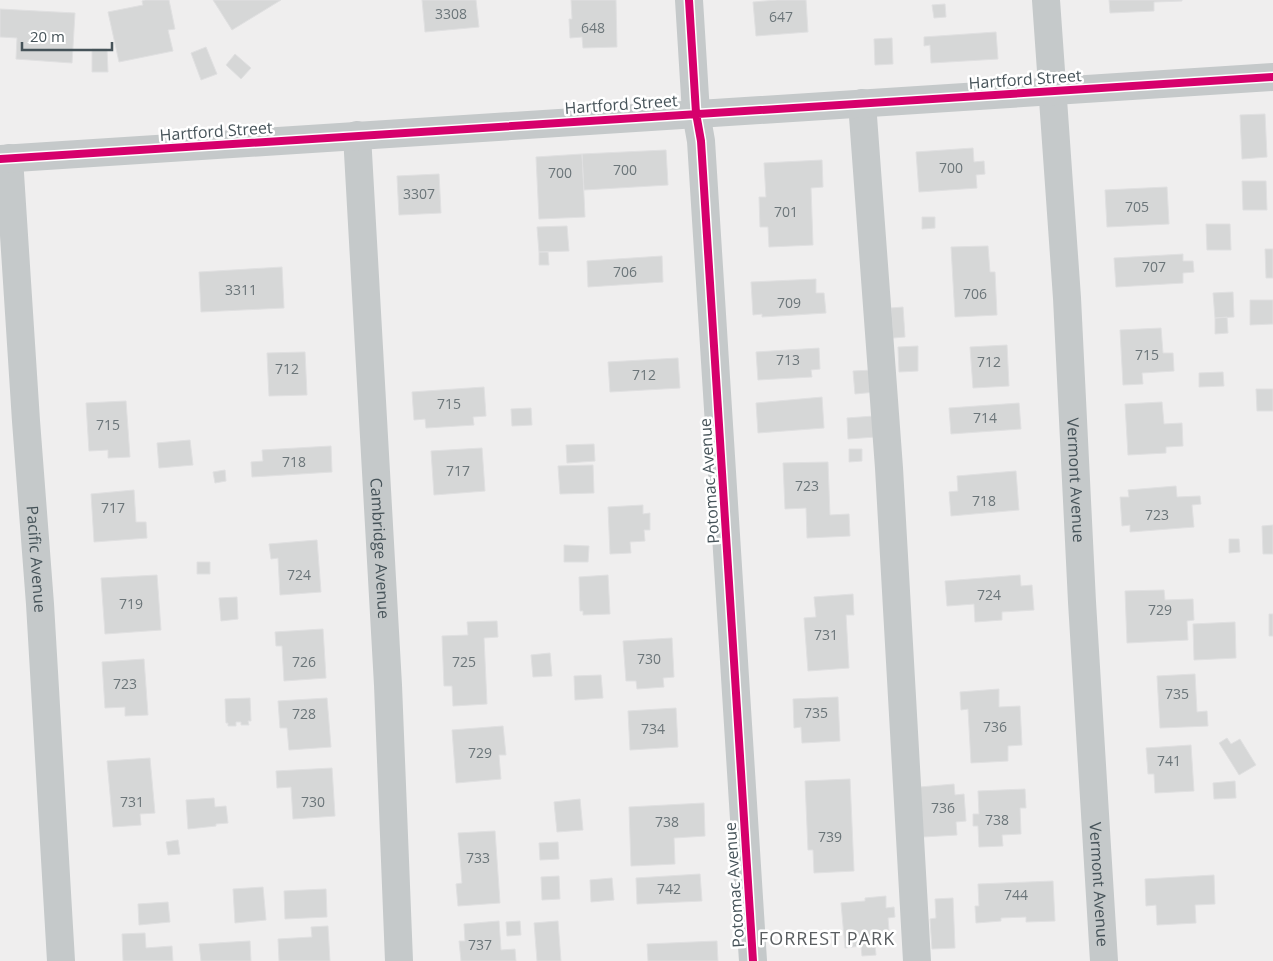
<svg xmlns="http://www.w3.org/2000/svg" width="1273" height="961" font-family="'Open Sans',sans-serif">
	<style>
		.building { fill: #d6d7d7; stroke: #e0e0e1 }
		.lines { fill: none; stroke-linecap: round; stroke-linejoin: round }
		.minor { stroke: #c5c9ca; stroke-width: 28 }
		.cycleway-casing { stroke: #fff; stroke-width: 11 }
		.cycleway { stroke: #d6006c; stroke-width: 8 }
		.labels { text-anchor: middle; stroke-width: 5; stroke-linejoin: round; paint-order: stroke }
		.number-label { font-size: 14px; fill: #6b7579 }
		.street-label { font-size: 16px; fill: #465359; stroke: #fff }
		.neighbourhood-label { font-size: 18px; letter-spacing: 1px; fill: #5a5e61; stroke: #fff }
	</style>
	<rect width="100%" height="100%" fill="#efeeee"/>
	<!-- building -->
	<path class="building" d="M 169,0 L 175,29 L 168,30 L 173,51 L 119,62 L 108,12 L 143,5 L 142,1 L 145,0 Z
		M 213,0 L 281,0 L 232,30 Z
		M 422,0 L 476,0 L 479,27 L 425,32 Z
		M 571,0 L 616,0 L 617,47 L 583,48 L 582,37 L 570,38 L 569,19 L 572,19 Z
		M 777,0 L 806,0 L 808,32 L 756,36 L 753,2 Z
		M 1109,0 L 1182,0 L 1182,1 L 1154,2 L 1154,11 L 1110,13 Z
		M 945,4 L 946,17 L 934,18 L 932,5 Z
		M 0,9 L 75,13 L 72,63 L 16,59 L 17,38 L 0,37 Z
		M 996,32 L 998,59 L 931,63 L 930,45 L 924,46 L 924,37 Z
		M 892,38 L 893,64 L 875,65 L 874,39 Z
		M 206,47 L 217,74 L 201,80 L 191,53 Z
		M 92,49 L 107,49 L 108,72 L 92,72 Z
		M 235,54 L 251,68 L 241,79 L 226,65 Z
		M 1265,114 L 1267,157 L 1242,159 L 1240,115 Z
		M 973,148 L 974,162 L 984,161 L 985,174 L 976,175 L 977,188 L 919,192 L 916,152 Z
		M 666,150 L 668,185 L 584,190 L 582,154 Z
		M 582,154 L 585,217 L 539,219 L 536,157 Z
		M 822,160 L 823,187 L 811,188 L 813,245 L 769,247 L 768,227 L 760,227 L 759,197 L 766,197 L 764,163 Z
		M 439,174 L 441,213 L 399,215 L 397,176 Z
		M 1242,181 L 1266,181 L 1267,210 L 1243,210 Z
		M 1167,187 L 1169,224 L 1107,227 L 1105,190 Z
		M 922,217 L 935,217 L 935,228 L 922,229 Z
		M 1206,224 L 1230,224 L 1231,250 L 1207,250 Z
		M 567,226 L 569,251 L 539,252 L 537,227 Z
		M 988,246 L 990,272 L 995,272 L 997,315 L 955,317 L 951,247 Z
		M 1265,249 L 1273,249 L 1273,278 L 1266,278 Z
		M 539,252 L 548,252 L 549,265 L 539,265 Z
		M 1183,254 L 1183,261 L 1193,261 L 1194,272 L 1183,273 L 1183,283 L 1116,287 L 1114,258 Z
		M 662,256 L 663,282 L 588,287 L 587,261 Z
		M 282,267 L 284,308 L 201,312 L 199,272 Z
		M 816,279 L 816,293 L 824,293 L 826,313 L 762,317 L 762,314 L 753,315 L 751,282 Z
		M 1233,292 L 1234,317 L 1215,318 L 1213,293 Z
		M 1250,300 L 1273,300 L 1273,324 L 1250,325 Z
		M 903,307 L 905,337 L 893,338 L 891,308 Z
		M 1227,317 L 1228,333 L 1215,334 L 1215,318 Z
		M 1161,328 L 1163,353 L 1173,353 L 1174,371 L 1142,373 L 1143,384 L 1123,385 L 1120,330 Z
		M 1007,345 L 1009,386 L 973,388 L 970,347 Z
		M 918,346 L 918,371 L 899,372 L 898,347 Z
		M 819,348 L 820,369 L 811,370 L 812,377 L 758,380 L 756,352 Z
		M 305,352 L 307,395 L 269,396 L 267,353 Z
		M 678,358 L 680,388 L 610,392 L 608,362 Z
		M 874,370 L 876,392 L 855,394 L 853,371 Z
		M 1223,372 L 1224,386 L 1199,387 L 1199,373 Z
		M 484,387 L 486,416 L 473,417 L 474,425 L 426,428 L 425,419 L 414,420 L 412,392 Z
		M 1256,389 L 1273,389 L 1273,411 L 1257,411 Z
		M 822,397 L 824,428 L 758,433 L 756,403 Z
		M 126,401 L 130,457 L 108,458 L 108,450 L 89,451 L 86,403 Z
		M 1162,402 L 1164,424 L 1182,423 L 1183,446 L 1166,447 L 1166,453 L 1128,455 L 1125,404 Z
		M 1019,403 L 1021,429 L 951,434 L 949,408 Z
		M 531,408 L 532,425 L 512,426 L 511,409 Z
		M 874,416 L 875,437 L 848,439 L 847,418 Z
		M 190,440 L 193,465 L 159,468 L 157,443 Z
		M 594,444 L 595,461 L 567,463 L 566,445 Z
		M 331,446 L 332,472 L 252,477 L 251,462 L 263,461 L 262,450 Z
		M 482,448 L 485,491 L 434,495 L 431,451 Z
		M 849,449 L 862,449 L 862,461 L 849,462 Z
		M 828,462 L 830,515 L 849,514 L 850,536 L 807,538 L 806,508 L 785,509 L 783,463 Z
		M 593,465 L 594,493 L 560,494 L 558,466 Z
		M 225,470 L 226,481 L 215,483 L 213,472 Z
		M 1016,471 L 1019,510 L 951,516 L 949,492 L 958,491 L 957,476 Z
		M 1176,486 L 1177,497 L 1200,496 L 1201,504 L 1192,505 L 1194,527 L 1130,532 L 1130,525 L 1122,526 L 1120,497 L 1129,497 L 1128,490 Z
		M 134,490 L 136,522 L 146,522 L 147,538 L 94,542 L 91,494 Z
		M 643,505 L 643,514 L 650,513 L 650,530 L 644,530 L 645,541 L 630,542 L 631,553 L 610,554 L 608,507 Z
		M 1273,525 L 1273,554 L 1263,554 L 1262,526 Z
		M 1229,539 L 1239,539 L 1240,552 L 1229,553 Z
		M 317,540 L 321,592 L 280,595 L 278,558 L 271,559 L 269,544 Z
		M 564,545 L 589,546 L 588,562 L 564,562 Z
		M 197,562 L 210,562 L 210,574 L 197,574 Z
		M 157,575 L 161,630 L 105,634 L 101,578 Z
		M 608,575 L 610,614 L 583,615 L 583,611 L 580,611 L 579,577 Z
		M 1020,575 L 1021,586 L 1032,585 L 1034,610 L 1002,612 L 1002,620 L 975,622 L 974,604 L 947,606 L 945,581 Z
		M 1164,590 L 1165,600 L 1193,599 L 1194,620 L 1187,621 L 1188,640 L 1127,643 L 1125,591 Z
		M 853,594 L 854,615 L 846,615 L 849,668 L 808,671 L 804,618 L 816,617 L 814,597 Z
		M 237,597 L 238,619 L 221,621 L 219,598 Z
		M 1269,614 L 1273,614 L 1273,636 L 1269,636 Z
		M 497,621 L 498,637 L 484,638 L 487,704 L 453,706 L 452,686 L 444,686 L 442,636 L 468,635 L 467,622 Z
		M 1235,622 L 1236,658 L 1194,660 L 1193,624 Z
		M 323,629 L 326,678 L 284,681 L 282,646 L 276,646 L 275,632 Z
		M 672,638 L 674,677 L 663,678 L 664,687 L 637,689 L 636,681 L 626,681 L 623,641 Z
		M 550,653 L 552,676 L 533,677 L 531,655 Z
		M 144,659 L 148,715 L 125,716 L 125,707 L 105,708 L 102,662 Z
		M 1195,674 L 1197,712 L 1207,711 L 1208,726 L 1160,728 L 1157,676 Z
		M 601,675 L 603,698 L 575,700 L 574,676 Z
		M 999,689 L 999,707 L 1020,706 L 1022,745 L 1008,746 L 1008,761 L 971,763 L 968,709 L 961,710 L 960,692 Z
		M 838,697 L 840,741 L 802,743 L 801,727 L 794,728 L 793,699 Z
		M 250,698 L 251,721 L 248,721 L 249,725 L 241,725 L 241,722 L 236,722 L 236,726 L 228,726 L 228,723 L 226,723 L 225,699 Z
		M 327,698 L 331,747 L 289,750 L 287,728 L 280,728 L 278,701 Z
		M 676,708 L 678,747 L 630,750 L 628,711 Z
		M 503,726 L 506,755 L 499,755 L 501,779 L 456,783 L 452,730 Z
		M 1227,738 L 1231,744 L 1240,739 L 1256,765 L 1239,775 L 1219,743 Z
		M 1191,745 L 1194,791 L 1155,793 L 1154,774 L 1148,774 L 1146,748 Z
		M 150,758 L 155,813 L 140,814 L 141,825 L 113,827 L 107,761 Z
		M 332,768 L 335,816 L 293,819 L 291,787 L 277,788 L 276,771 Z
		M 850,779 L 854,871 L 814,873 L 813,850 L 808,850 L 805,781 Z
		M 1235,781 L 1236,798 L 1214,799 L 1213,783 Z
		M 954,784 L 955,795 L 964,794 L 966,821 L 956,822 L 957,835 L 923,837 L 920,787 Z
		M 1025,789 L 1026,808 L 1020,808 L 1021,834 L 1002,835 L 1003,846 L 979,847 L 978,826 L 973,826 L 973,814 L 979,814 L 978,791 Z
		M 214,798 L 215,807 L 226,806 L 228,823 L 216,824 L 216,826 L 188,829 L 186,800 Z
		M 580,799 L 583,830 L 557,832 L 554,802 Z
		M 704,803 L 705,836 L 674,838 L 675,864 L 631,866 L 629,807 Z
		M 495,831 L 500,903 L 458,906 L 456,884 L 462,883 L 458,833 Z
		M 178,840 L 180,854 L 168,855 L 166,842 Z
		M 558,842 L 559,859 L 540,860 L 539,843 Z
		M 700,874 L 702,901 L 637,904 L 636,878 Z
		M 1214,875 L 1215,904 L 1195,905 L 1196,923 L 1157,925 L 1156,905 L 1146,906 L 1145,879 Z
		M 559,876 L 560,899 L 542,900 L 541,877 Z
		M 612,878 L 614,900 L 591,902 L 590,880 Z
		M 1053,881 L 1055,921 L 1026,922 L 1026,917 L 1001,918 L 1001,921 L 976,923 L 975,906 L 979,906 L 978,884 Z
		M 263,887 L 266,920 L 235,923 L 233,889 Z
		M 326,889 L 327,917 L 285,919 L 284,891 Z
		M 886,896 L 886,908 L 894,907 L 895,917 L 888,918 L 890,944 L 875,945 L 876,955 L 862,956 L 861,946 L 845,948 L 841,903 L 865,901 L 865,898 Z
		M 953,898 L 955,948 L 932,949 L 930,919 L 936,918 L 935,899 Z
		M 168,902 L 170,922 L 139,925 L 138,904 Z
		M 499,921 L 501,950 L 515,949 L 516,961 L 461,961 L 459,941 L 465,941 L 464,924 Z
		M 520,921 L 521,935 L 507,936 L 506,922 Z
		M 558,921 L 561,961 L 537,961 L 534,923 Z
		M 328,926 L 330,961 L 279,961 L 278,939 L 312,937 L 311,927 Z
		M 145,933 L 146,948 L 172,946 L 173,961 L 123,961 L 122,934 Z
		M 250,941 L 251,961 L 201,961 L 199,944 Z
		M 717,941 L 718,961 L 648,961 L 647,944 Z"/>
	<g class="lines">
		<!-- minor -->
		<g class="minor">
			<path d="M 689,0 L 696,113 L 701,141 L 753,961"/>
			<path id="s1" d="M 1046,0 L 1067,298 L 1082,602 L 1104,961"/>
			<path d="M 862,103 L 889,468 L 917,961"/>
			<path id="s2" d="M 357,135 L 388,685 L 399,961"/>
			<path id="s3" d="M 9,158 L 26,421 L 40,604 L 61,961"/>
			<path d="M 0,159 L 1273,77"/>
		</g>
		<!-- cycleway casing -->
		<g class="cycleway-casing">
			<path id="cycleway" d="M 689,0 L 696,113 L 701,141 L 753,961
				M 0,159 L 1273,77"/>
		</g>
		<!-- cycleway -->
		<use href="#cycleway" class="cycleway"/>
	</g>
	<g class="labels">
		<!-- number labels -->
		<g class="number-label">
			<text x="451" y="19">3308</text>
			<text x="781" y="22">647</text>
			<text x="593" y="33">648</text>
			<text x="951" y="173">700</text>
			<text x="625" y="175">700</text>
			<text x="560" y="178">700</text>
			<text x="419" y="199">3307</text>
			<text x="1137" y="212">705</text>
			<text x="786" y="217">701</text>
			<text x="1154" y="272">707</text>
			<text x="625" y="277">706</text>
			<text x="241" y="295">3311</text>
			<text x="975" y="299">706</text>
			<text x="789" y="308">709</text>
			<text x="1147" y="360">715</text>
			<text x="788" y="365">713</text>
			<text x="989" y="367">712</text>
			<text x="287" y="374">712</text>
			<text x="644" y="380">712</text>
			<text x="449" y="409">715</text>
			<text x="985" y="423">714</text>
			<text x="108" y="430">715</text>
			<text x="294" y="467">718</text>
			<text x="458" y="476">717</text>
			<text x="807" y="491">723</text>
			<text x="984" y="506">718</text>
			<text x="113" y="513">717</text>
			<text x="1157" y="520">723</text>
			<text x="299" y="580">724</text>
			<text x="989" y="600">724</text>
			<text x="131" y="609">719</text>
			<text x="1160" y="615">729</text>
			<text x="826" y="640">731</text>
			<text x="649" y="664">730</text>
			<text x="304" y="667">726</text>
			<text x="464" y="667">725</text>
			<text x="125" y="689">723</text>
			<text x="1177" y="699">735</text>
			<text x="816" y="718">735</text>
			<text x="304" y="719">728</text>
			<text x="995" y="732">736</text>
			<text x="653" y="734">734</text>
			<text x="480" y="758">729</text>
			<text x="1169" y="766">741</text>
			<text x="132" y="807">731</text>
			<text x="313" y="807">730</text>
			<text x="943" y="813">736</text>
			<text x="997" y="825">738</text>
			<text x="667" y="827">738</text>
			<text x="830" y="842">739</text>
			<text x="478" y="863">733</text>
			<text x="669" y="894">742</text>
			<text x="1016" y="900">744</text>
			<text x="480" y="950">737</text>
		</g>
		<!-- street labels -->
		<g class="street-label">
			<text transform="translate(1025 79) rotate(-4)" y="6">Hartford Street</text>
			<text transform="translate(621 104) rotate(-4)" y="6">Hartford Street</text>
			<text transform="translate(216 131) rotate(-4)" y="6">Hartford Street</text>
			<text dy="6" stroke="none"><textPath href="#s1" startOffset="481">Vermont Avenue</textPath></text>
			<text transform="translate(709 481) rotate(-94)" y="6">Potomac Avenue</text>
			<text dy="6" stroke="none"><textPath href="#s2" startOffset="414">Cambridge Avenue</textPath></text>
			<text dy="6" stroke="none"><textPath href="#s3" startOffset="402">Pacific Avenue</textPath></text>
			<text transform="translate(734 885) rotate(-94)" y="6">Potomac Avenue</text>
			<text dy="6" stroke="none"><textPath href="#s1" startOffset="886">Vermont Avenue</textPath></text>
		</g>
		<!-- neighbourhood labels -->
		<g class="neighbourhood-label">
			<text x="827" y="945">FORREST PARK</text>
		</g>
	</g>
	<!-- scale -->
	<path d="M22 42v8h90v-8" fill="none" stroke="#465359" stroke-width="2.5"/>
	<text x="30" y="42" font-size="15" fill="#465359" stroke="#ffffff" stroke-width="4" paint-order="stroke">20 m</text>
</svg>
